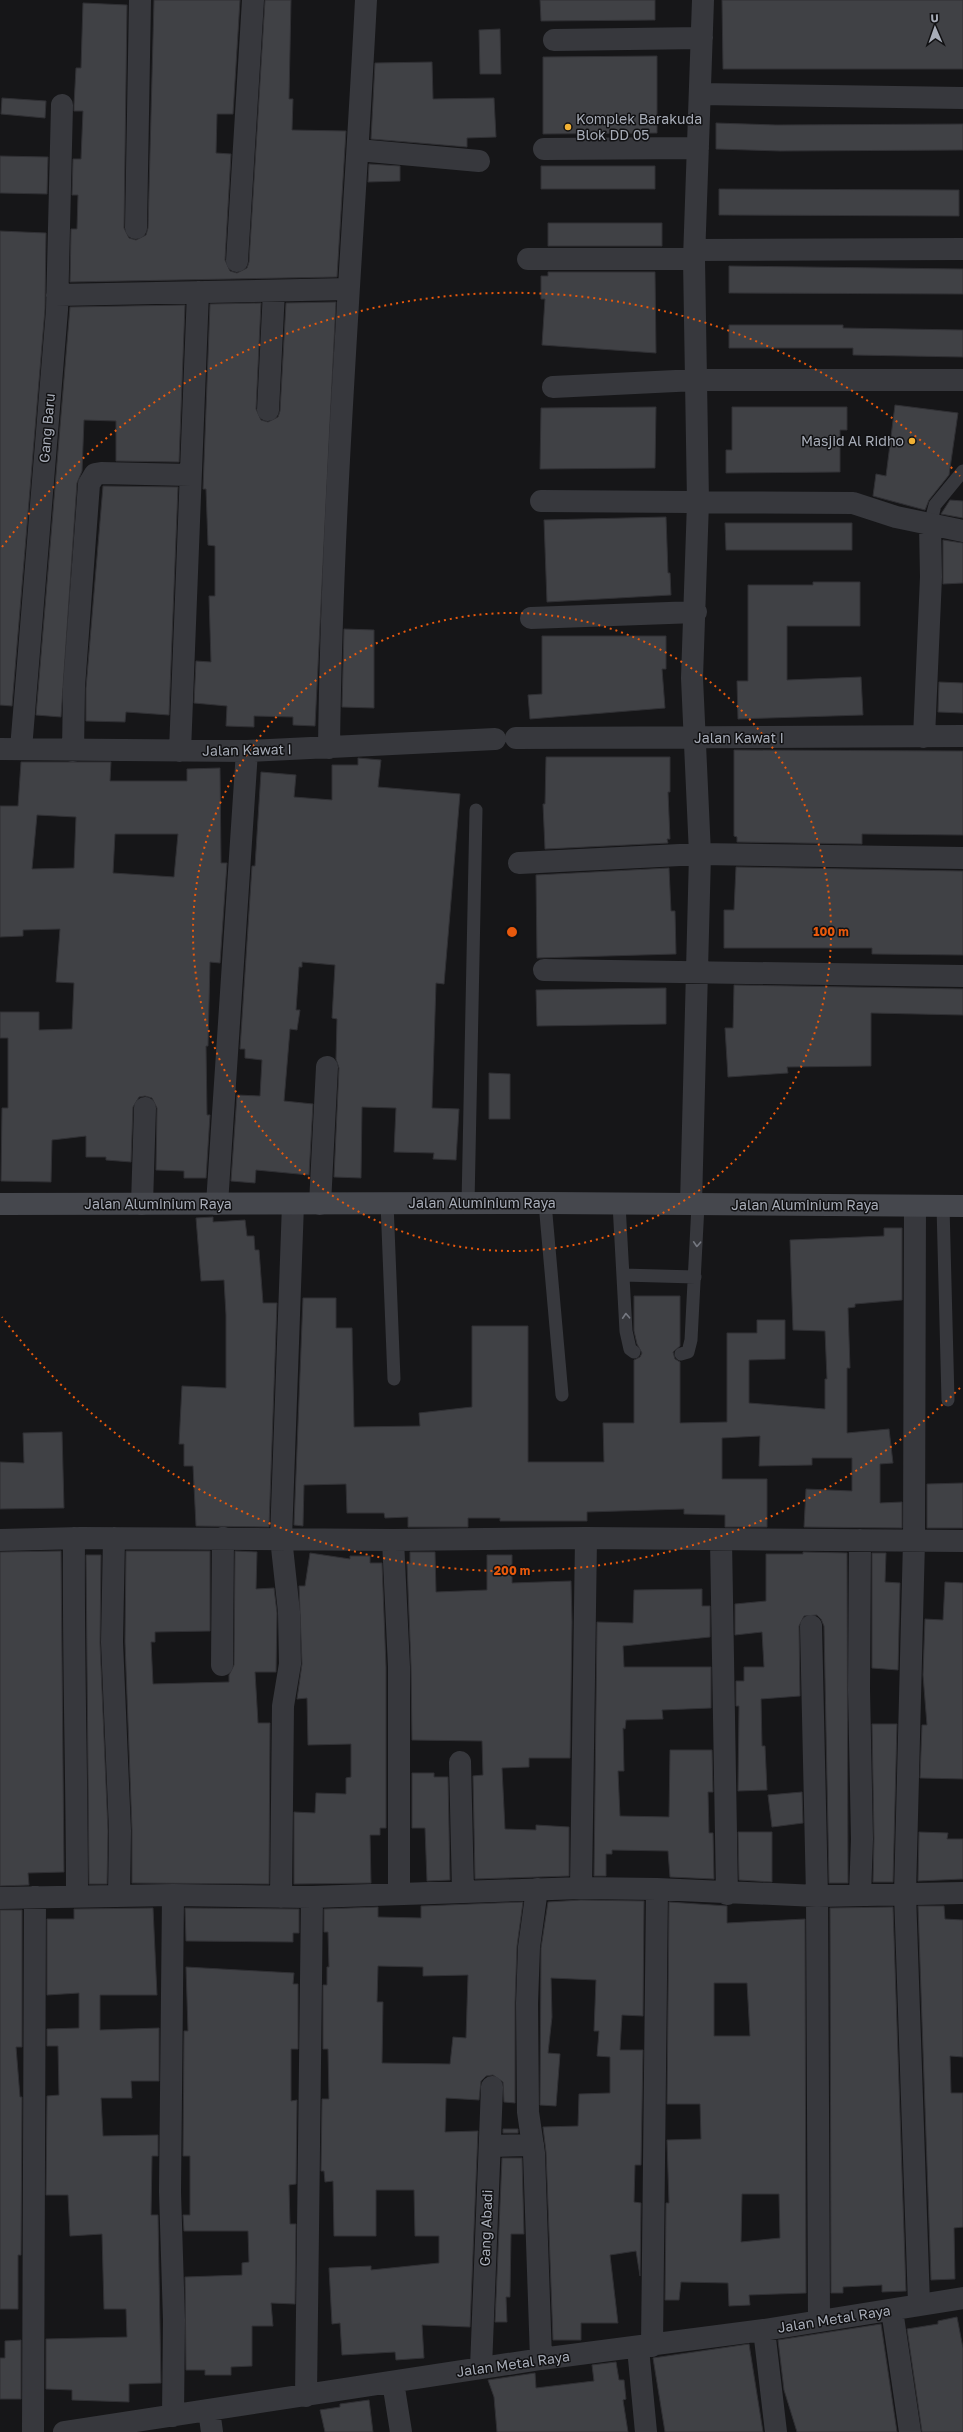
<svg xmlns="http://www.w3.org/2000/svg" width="963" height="2432" font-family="'Golos Text',sans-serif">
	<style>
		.building { fill: #404145; stroke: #303034; fill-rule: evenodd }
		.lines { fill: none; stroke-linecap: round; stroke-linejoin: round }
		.lane { stroke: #37383d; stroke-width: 13 }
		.street { stroke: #37383d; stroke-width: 22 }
		.secondary { stroke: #45474d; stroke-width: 22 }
		.oneway { stroke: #757881 }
		.ring { fill: none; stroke: #e8590c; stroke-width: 2; stroke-dasharray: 2 4 }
		.poi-dot { fill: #f2b134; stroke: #111113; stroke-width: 1.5 }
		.labels { text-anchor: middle; stroke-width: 3; stroke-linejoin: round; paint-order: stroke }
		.poi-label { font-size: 14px; fill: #a8adb8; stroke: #111113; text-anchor: start }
		.street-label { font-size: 14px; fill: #a8adb8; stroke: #111113 }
		.centre { fill: #e8590c; stroke: #111113; stroke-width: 2 }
		.ring-label { font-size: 12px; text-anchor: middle; font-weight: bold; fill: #e8590c; stroke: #111113; stroke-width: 3; stroke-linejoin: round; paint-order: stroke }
	</style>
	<rect width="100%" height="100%" fill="#161618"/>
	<!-- building -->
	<path class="building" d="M 154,0 L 240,0 L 233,114 L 217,114 L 216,153 L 231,154 L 225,260 L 230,271 L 237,273 L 247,268 L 249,262 L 265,0 L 291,0 L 289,99 L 293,99 L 292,130 L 346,131 L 337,277 L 70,282 L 71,229 L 77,229 L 78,195 L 72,195 L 73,159 L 81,159 L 83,111 L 74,111 L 74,105 L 76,68 L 81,68 L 83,3 L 127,5 L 124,228 L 129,238 L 136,240 L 146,235 L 148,228 Z
		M 540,0 L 655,0 L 655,20 L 541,21 Z
		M 722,0 L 963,0 L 963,69 L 723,69 Z
		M 500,29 L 501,74 L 480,74 L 479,30 Z
		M 657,56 L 657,133 L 543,134 L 543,57 Z
		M 432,62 L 433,99 L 494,98 L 496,137 L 467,138 L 467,147 L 371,139 L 375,63 Z
		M 2,98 L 46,101 L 45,118 L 1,114 Z
		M 716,123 L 776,125 L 963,124 L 963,150 L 780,151 L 716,149 Z
		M 0,156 L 48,157 L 47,194 L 0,193 Z
		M 369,164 L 400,166 L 400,181 L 368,182 Z
		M 541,166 L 655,166 L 655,189 L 541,189 Z
		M 719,189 L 959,190 L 959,216 L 719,215 Z
		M 548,223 L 662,223 L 662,246 L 548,246 Z
		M 0,231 L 46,233 L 45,309 L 12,706 L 0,705 Z
		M 729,266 L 963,269 L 963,294 L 729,293 Z
		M 548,272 L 655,272 L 656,353 L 542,345 L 545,299 L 541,299 L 541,276 L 548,276 Z
		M 336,302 L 315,726 L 293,725 L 293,717 L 254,716 L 254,727 L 226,726 L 227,706 L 194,703 L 196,661 L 211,662 L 209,596 L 215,596 L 215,546 L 208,545 L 206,489 L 203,489 L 210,304 L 261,303 L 256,409 L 261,420 L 268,422 L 278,417 L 280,411 L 286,303 Z
		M 185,305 L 179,462 L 116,461 L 116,421 L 84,420 L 82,471 L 77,483 L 61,717 L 36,715 L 70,307 Z
		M 729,325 L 843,325 L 843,328 L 963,330 L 963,357 L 853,355 L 853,348 L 729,348 Z
		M 895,405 L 958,413 L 949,475 L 929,500 L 925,510 L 873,496 L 876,474 L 886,476 Z
		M 656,407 L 655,468 L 540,469 L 541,408 Z
		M 732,407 L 847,407 L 847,430 L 840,430 L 840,472 L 726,473 L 726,450 L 732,450 Z
		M 103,486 L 178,487 L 169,715 L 126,712 L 125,722 L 86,721 L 86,688 Z
		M 950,500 L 963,501 L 963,518 L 941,514 Z
		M 666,517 L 668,573 L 670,573 L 671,595 L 547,602 L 544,520 Z
		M 725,523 L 852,523 L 852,550 L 726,550 Z
		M 943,540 L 963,543 L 963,583 L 943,584 Z
		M 813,582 L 860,582 L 860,626 L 787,626 L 787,680 L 861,677 L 863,715 L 738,719 L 737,681 L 748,681 L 748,585 L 813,585 Z
		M 344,629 L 374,630 L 374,708 L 342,707 Z
		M 542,636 L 666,636 L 666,669 L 662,669 L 665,708 L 530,719 L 528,695 L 542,694 Z
		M 939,682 L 963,683 L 963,713 L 938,712 Z
		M 734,750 L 963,751 L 963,835 L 862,834 L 862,844 L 737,842 L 737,837 L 734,836 Z
		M 546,757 L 670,757 L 670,792 L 668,792 L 670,839 L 667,839 L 668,843 L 545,849 L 543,804 L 545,804 Z
		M 358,758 L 381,760 L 378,787 L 460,794 L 444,984 L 436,983 L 432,1108 L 459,1109 L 456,1160 L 433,1159 L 434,1153 L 394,1152 L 396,1108 L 362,1107 L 361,1178 L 334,1177 L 339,1068 L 336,1059 L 337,1019 L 332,1018 L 335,965 L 302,962 L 302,967 L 299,967 L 296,1010 L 300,1010 L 297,1030 L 290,1029 L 284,1101 L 313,1104 L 309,1175 L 256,1170 L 255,1183 L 231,1181 L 237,1095 L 260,1096 L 262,1060 L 245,1058 L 245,1049 L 240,1049 L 252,866 L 255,866 L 261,772 L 296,775 L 294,797 L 332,800 L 332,765 L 358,765 Z
		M 21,762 L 111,762 L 110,781 L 187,781 L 187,769 L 220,768 L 221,863 L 227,863 L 220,963 L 210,962 L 208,1046 L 206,1046 L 207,1115 L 210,1115 L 206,1178 L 184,1178 L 184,1171 L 156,1170 L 157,1108 L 152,1098 L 145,1096 L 139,1097 L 133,1107 L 131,1162 L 106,1160 L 106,1157 L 86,1157 L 86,1136 L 52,1140 L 51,1182 L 1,1181 L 2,1108 L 8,1108 L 8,1038 L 0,1038 L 0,1012 L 39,1012 L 39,1030 L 72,1029 L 74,983 L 56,982 L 60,929 L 23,930 L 23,936 L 0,937 L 0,806 L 18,806 ZM 37,815 L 76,817 L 74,868 L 32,869 ZM 115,834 L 178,834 L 174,877 L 113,873 Z
		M 736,867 L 963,871 L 963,955 L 872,954 L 872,948 L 724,948 L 724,910 L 734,910 Z
		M 669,868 L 671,911 L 675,911 L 676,954 L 537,958 L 536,875 Z
		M 734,985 L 963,989 L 963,1015 L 871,1013 L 871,1066 L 787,1067 L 788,1073 L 728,1077 L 725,1028 L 733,1028 Z
		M 666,988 L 666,1024 L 537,1026 L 536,990 Z
		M 489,1073 L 510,1074 L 510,1119 L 489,1119 Z
		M 213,1217 L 213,1222 L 245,1220 L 247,1236 L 254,1236 L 255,1250 L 259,1250 L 263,1303 L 277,1303 L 269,1527 L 196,1526 L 193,1466 L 184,1466 L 184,1444 L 179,1444 L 182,1386 L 226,1388 L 226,1315 L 224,1280 L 201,1281 L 196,1218 Z
		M 884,1228 L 902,1228 L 902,1300 L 855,1304 L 855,1307 L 848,1308 L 850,1368 L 847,1368 L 847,1433 L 889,1429 L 893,1463 L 880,1464 L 880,1503 L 902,1502 L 902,1528 L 804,1527 L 806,1489 L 852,1491 L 852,1458 L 812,1458 L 812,1465 L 759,1466 L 760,1436 L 722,1438 L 722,1479 L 767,1479 L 767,1527 L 725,1527 L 725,1515 L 684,1514 L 684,1509 L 587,1512 L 587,1521 L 500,1521 L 500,1518 L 468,1518 L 468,1527 L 408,1527 L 408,1517 L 385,1518 L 384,1513 L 347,1513 L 346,1484 L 304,1485 L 303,1526 L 294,1525 L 303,1298 L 336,1298 L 336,1328 L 352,1328 L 354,1427 L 420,1426 L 419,1413 L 472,1407 L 472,1326 L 528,1326 L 528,1462 L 604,1462 L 603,1423 L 634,1423 L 634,1360 L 640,1357 L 642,1353 L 637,1344 L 634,1331 L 634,1296 L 680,1296 L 680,1346 L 673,1352 L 675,1359 L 680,1362 L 680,1423 L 727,1422 L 727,1333 L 757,1333 L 757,1320 L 785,1320 L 785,1359 L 749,1360 L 749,1403 L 825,1409 L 825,1379 L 827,1379 L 825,1331 L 793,1330 L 790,1240 L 884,1236 Z
		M 62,1432 L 64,1508 L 0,1509 L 0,1462 L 24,1463 L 23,1433 Z
		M 963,1483 L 963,1528 L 927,1528 L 927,1484 Z
		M 61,1551 L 64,1872 L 28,1873 L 29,1885 L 0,1886 L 0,1552 Z
		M 126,1551 L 210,1551 L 210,1631 L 155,1632 L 155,1642 L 151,1642 L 153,1684 L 229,1682 L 229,1675 L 234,1665 L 235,1551 L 257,1552 L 256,1589 L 274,1588 L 277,1613 L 276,1672 L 255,1672 L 258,1723 L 270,1723 L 269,1884 L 132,1883 L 132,1830 L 125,1642 Z
		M 410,1552 L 435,1552 L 436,1592 L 487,1590 L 487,1555 L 512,1555 L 512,1583 L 571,1581 L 572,1622 L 570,1758 L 529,1758 L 529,1767 L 502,1768 L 505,1829 L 536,1830 L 536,1825 L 569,1827 L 569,1876 L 475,1879 L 473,1776 L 483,1775 L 482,1741 L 412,1740 L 411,1666 L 407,1563 L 410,1563 Z
		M 803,1552 L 847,1553 L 848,1883 L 829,1883 L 824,1626 L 821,1619 L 817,1615 L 804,1616 L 799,1626 L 800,1696 L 761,1699 L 762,1746 L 765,1746 L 767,1790 L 738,1791 L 739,1706 L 736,1706 L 736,1681 L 744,1681 L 744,1667 L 764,1667 L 762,1632 L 735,1635 L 735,1604 L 766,1601 L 766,1554 L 803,1554 Z
		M 310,1553 L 350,1559 L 350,1556 L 370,1556 L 370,1563 L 382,1563 L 386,1667 L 386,1828 L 380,1828 L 380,1835 L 370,1835 L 371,1883 L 294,1884 L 294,1812 L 315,1813 L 316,1793 L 346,1794 L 346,1778 L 351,1777 L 351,1744 L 308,1745 L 307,1698 L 297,1699 L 302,1664 L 299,1586 L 305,1586 Z
		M 872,1553 L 886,1553 L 885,1582 L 900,1583 L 898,1670 L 872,1668 Z
		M 86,1555 L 101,1555 L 100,1643 L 108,1831 L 107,1884 L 89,1884 Z
		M 945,1582 L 963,1583 L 963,1779 L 920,1778 L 922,1725 L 927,1725 L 923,1675 L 925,1619 L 943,1620 Z
		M 702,1589 L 702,1606 L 710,1606 L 710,1637 L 623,1646 L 624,1667 L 711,1667 L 711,1708 L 662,1710 L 663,1719 L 626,1720 L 625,1729 L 623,1728 L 624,1771 L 618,1771 L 620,1816 L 669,1817 L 670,1750 L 712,1750 L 713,1792 L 708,1792 L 709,1833 L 713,1833 L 714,1879 L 670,1877 L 668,1851 L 612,1850 L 612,1854 L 606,1854 L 606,1876 L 594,1876 L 597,1622 L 633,1623 L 634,1590 Z
		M 872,1724 L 897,1724 L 893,1882 L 873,1882 L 874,1839 Z
		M 412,1773 L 434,1773 L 434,1777 L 448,1777 L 450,1880 L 427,1881 L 425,1828 L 412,1828 Z
		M 802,1792 L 803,1823 L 772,1827 L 768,1795 Z
		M 738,1832 L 772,1832 L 772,1882 L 739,1880 Z
		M 919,1832 L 948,1833 L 947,1839 L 963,1839 L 963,1879 L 918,1881 Z
		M 581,1900 L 644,1901 L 643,2016 L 622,2015 L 620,2050 L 643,2050 L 641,2165 L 635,2165 L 634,2202 L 641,2203 L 640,2276 L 636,2251 L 610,2255 L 618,2323 L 581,2323 L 581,2340 L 553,2340 L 546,2152 L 543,2127 L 578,2126 L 579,2094 L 610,2093 L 610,2057 L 597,2056 L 599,2031 L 594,2031 L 596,1980 L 551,1978 L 552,2017 L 548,2053 L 560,2054 L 556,2106 L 540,2105 L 541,1948 L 548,1902 Z
		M 523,1902 L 517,1946 L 515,2003 L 515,2103 L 504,2102 L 503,2082 L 493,2075 L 486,2076 L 481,2081 L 479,2100 L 446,2098 L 445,2132 L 478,2131 L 470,2327 L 422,2325 L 424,2358 L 396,2360 L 395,2352 L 342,2355 L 340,2323 L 332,2324 L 329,2268 L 371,2266 L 371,2270 L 439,2263 L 439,2236 L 415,2236 L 414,2190 L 376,2190 L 376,2236 L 334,2236 L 333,2181 L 325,2182 L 324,2171 L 321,2171 L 322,2099 L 329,2099 L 328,2049 L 323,2049 L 323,1985 L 327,1985 L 327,1967 L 329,1967 L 328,1932 L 324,1932 L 324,1909 L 378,1907 L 378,1917 L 421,1918 L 421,1906 ZM 378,1966 L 423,1967 L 423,1976 L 468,1975 L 466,2038 L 453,2037 L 450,2064 L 382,2063 L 383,2002 L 377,2002 Z
		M 669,1902 L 727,1906 L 727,1923 L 805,1919 L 806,2293 L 749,2295 L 750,2305 L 729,2306 L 728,2283 L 681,2282 L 679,2300 L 665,2300 L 666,2203 L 669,2203 L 667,2140 L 701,2139 L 700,2104 L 667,2104 ZM 714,1983 L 747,1983 L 750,2036 L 714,2036 ZM 742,2194 L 779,2194 L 780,2238 L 741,2242 Z
		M 918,1906 L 944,1906 L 945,1919 L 963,1920 L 963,2057 L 950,2056 L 951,2093 L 963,2093 L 963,2227 L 954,2228 L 955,2279 L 931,2280 Z
		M 893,1907 L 906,2291 L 882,2292 L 882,2285 L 843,2287 L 843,2293 L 831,2293 L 830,1908 Z
		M 153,1908 L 157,1995 L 100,1995 L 100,2030 L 159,2028 L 159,2081 L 131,2081 L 132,2098 L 101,2098 L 103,2136 L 158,2135 L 158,2156 L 152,2156 L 151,2215 L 158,2215 L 161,2383 L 129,2384 L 129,2402 L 72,2400 L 72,2390 L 46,2389 L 46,2339 L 127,2337 L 126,2309 L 104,2309 L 102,2234 L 70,2236 L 68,2195 L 46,2195 L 47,2096 L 59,2095 L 58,2046 L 47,2046 L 47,2029 L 79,2028 L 79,1993 L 47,1995 L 47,1919 L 74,1919 L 74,1909 Z
		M 185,1908 L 299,1909 L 299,1933 L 293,1933 L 293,1942 L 186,1941 Z
		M 0,1910 L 22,1910 L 22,2047 L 16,2047 L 20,2097 L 22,2097 L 21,2255 L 18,2255 L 18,2309 L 0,2309 Z
		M 186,1967 L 294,1973 L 293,1984 L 298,1984 L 298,2049 L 291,2049 L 291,2101 L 297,2100 L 296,2184 L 289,2185 L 290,2224 L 296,2224 L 295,2304 L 271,2303 L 273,2326 L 252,2326 L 252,2366 L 231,2367 L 231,2375 L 205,2375 L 205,2370 L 186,2370 L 185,2277 L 242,2275 L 242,2263 L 249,2262 L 248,2231 L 184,2231 L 183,2215 L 190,2215 L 190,2156 L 183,2156 L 184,2031 L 188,2031 Z
		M 503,2129 L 518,2129 L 518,2133 L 503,2133 Z
		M 502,2158 L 522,2158 L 524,2234 L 511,2234 L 510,2297 L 506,2297 L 507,2322 L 495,2322 Z
		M 957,2317 L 963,2348 L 963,2432 L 922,2432 L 907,2329 L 938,2324 L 938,2321 Z
		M 881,2324 L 897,2432 L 797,2432 L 784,2390 L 778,2340 Z
		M 21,2340 L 21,2399 L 0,2399 L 0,2358 L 5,2358 L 5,2341 Z
		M 749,2344 L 763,2432 L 665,2432 L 653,2358 Z
		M 616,2362 L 619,2380 L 624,2380 L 626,2399 L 623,2400 L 628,2432 L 497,2432 L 494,2397 L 488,2380 L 535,2373 L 536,2388 L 594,2381 L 592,2365 Z
		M 369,2400 L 373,2432 L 325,2432 L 320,2410 L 340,2407 L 340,2404 Z"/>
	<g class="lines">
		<!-- lane -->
		<path class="lane" d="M 930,525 L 935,505 L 963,471
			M 387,1203 L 394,1379
			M 545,1203 L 562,1395
			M 468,1204 L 476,810
			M 619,1204 L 626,1331 L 630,1349 L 634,1352
			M 943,1206 L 948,1400
			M 623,1275 L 695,1277
			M 681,1354 L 688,1352 L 691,1340 L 698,1205"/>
		<!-- street -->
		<path class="street" d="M 554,40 L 702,38
			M 700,94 L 963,98
			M 544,149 L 698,148
			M 358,150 L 479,161
			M 136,228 L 140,0
			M 695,250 L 963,249
			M 528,259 L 694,259
			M 237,261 L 253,0
			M 57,295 L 348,289
			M 553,387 L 696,380 L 963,380
			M 268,410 L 274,291
			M 541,501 L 853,503 L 896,517 L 963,531
			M 531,618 L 696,612
			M 924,737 L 931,577 L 930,525
			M 516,738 L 963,736
			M 329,748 C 332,498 353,249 366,0
			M 0,749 L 247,751 L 495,739
			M 21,749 L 57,310 L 62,105
			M 73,751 L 74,687 L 89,484 L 95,474 L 101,473 L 190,475
			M 180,751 L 198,292
			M 519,863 L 700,854 L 963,858
			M 544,970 L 963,976
			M 142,1204 L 145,1108
			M 217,1204 L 247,751
			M 320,1204 L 327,1067
			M 691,1204 L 700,854 L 692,678 L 698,502 L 694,259 L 703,0
			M 915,1206 L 914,1541 L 905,1894 L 919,2304
			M 74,1538 C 73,1658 77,1777 77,1896
			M 114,1538 L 112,1642 L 120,1831 L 119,1896
			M 0,1540 L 81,1538 L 393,1540 L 586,1538 L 963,1541
			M 393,1540 L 399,1667 L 399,1894
			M 721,1540 L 727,1894
			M 811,1626 L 817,1896 L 819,2321
			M 222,1665 L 223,1538
			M 460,1762 L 463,1891
			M 581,1888 L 586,1538
			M 537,1889 L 529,1947 L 527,2003 L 528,2112 L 534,2153 L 541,2359
			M 860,1895 L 862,1839 L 859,1690 L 860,1540
			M 281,1897 L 283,1706 L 290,1664 L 289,1612 L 281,1538 L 293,1204
			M 0,1898 L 173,1895 L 312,1897 L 581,1888 L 657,1889 L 817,1896 L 963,1893
			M 490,2146 L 533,2145
			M 892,2310 L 910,2432
			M 764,2330 L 776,2432
			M 652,2346 L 657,1889
			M 638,2348 L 646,2432
			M 481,2368 L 492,2087
			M 393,2382 L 401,2432
			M 306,2396 L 312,1897
			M 209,2410 L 212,2432
			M 173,2416 L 174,2320 L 170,2192 L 173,1895
			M 33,2432 L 35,1897
			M 64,2432 L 541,2359 L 764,2330 L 963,2298"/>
		<!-- secondary -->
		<path class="secondary" d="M 0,1204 L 545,1203 L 963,1206"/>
	</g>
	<!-- one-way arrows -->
	<defs><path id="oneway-chevron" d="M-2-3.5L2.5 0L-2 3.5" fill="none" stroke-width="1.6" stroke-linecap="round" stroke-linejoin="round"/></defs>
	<g class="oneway">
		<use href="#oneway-chevron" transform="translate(697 1244) rotate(93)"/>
		<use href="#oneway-chevron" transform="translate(626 1316) rotate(-93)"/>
	</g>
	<!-- distance rings -->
	<g class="ring">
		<circle cx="512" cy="932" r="319"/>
		<path d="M960 1388A639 639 0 0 1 2 1317M2 547A639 639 0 0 1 960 476"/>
	</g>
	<!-- markers -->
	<g class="poi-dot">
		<circle cx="568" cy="127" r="4"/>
		<circle cx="912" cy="441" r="4"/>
	</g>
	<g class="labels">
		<!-- poi labels -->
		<g class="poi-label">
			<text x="576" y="124">Komplek Barakuda<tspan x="576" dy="16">Blok DD 05</tspan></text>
			<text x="904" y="446" text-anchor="end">Masjid Al Ridho</text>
		</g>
		<!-- street labels -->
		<g class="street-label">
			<text transform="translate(47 428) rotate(-85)" y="5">Gang Baru</text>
			<text x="739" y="743">Jalan Kawat I</text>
			<text transform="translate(247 750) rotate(-1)" y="5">Jalan Kawat I</text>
			<text x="482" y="1208">Jalan Aluminium Raya</text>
			<text x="158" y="1209">Jalan Aluminium Raya</text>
			<text x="805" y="1210">Jalan Aluminium Raya</text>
			<text transform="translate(486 2228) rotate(-88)" y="5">Gang Abadi</text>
			<text transform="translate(834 2319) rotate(-9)" y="5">Jalan Metal Raya</text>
			<text transform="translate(513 2364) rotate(-8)" y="5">Jalan Metal Raya</text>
		</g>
	</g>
	<circle cx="512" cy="932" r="6" class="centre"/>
	<g class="ring-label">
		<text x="831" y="936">100 m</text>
		<text x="512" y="1575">200 m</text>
	</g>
	<!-- north arrow -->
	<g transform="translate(935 28) rotate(358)" stroke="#111113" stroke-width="3" paint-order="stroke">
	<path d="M0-3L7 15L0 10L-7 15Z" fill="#a8adb8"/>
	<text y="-6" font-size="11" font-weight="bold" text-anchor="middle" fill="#a8adb8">U</text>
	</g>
</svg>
